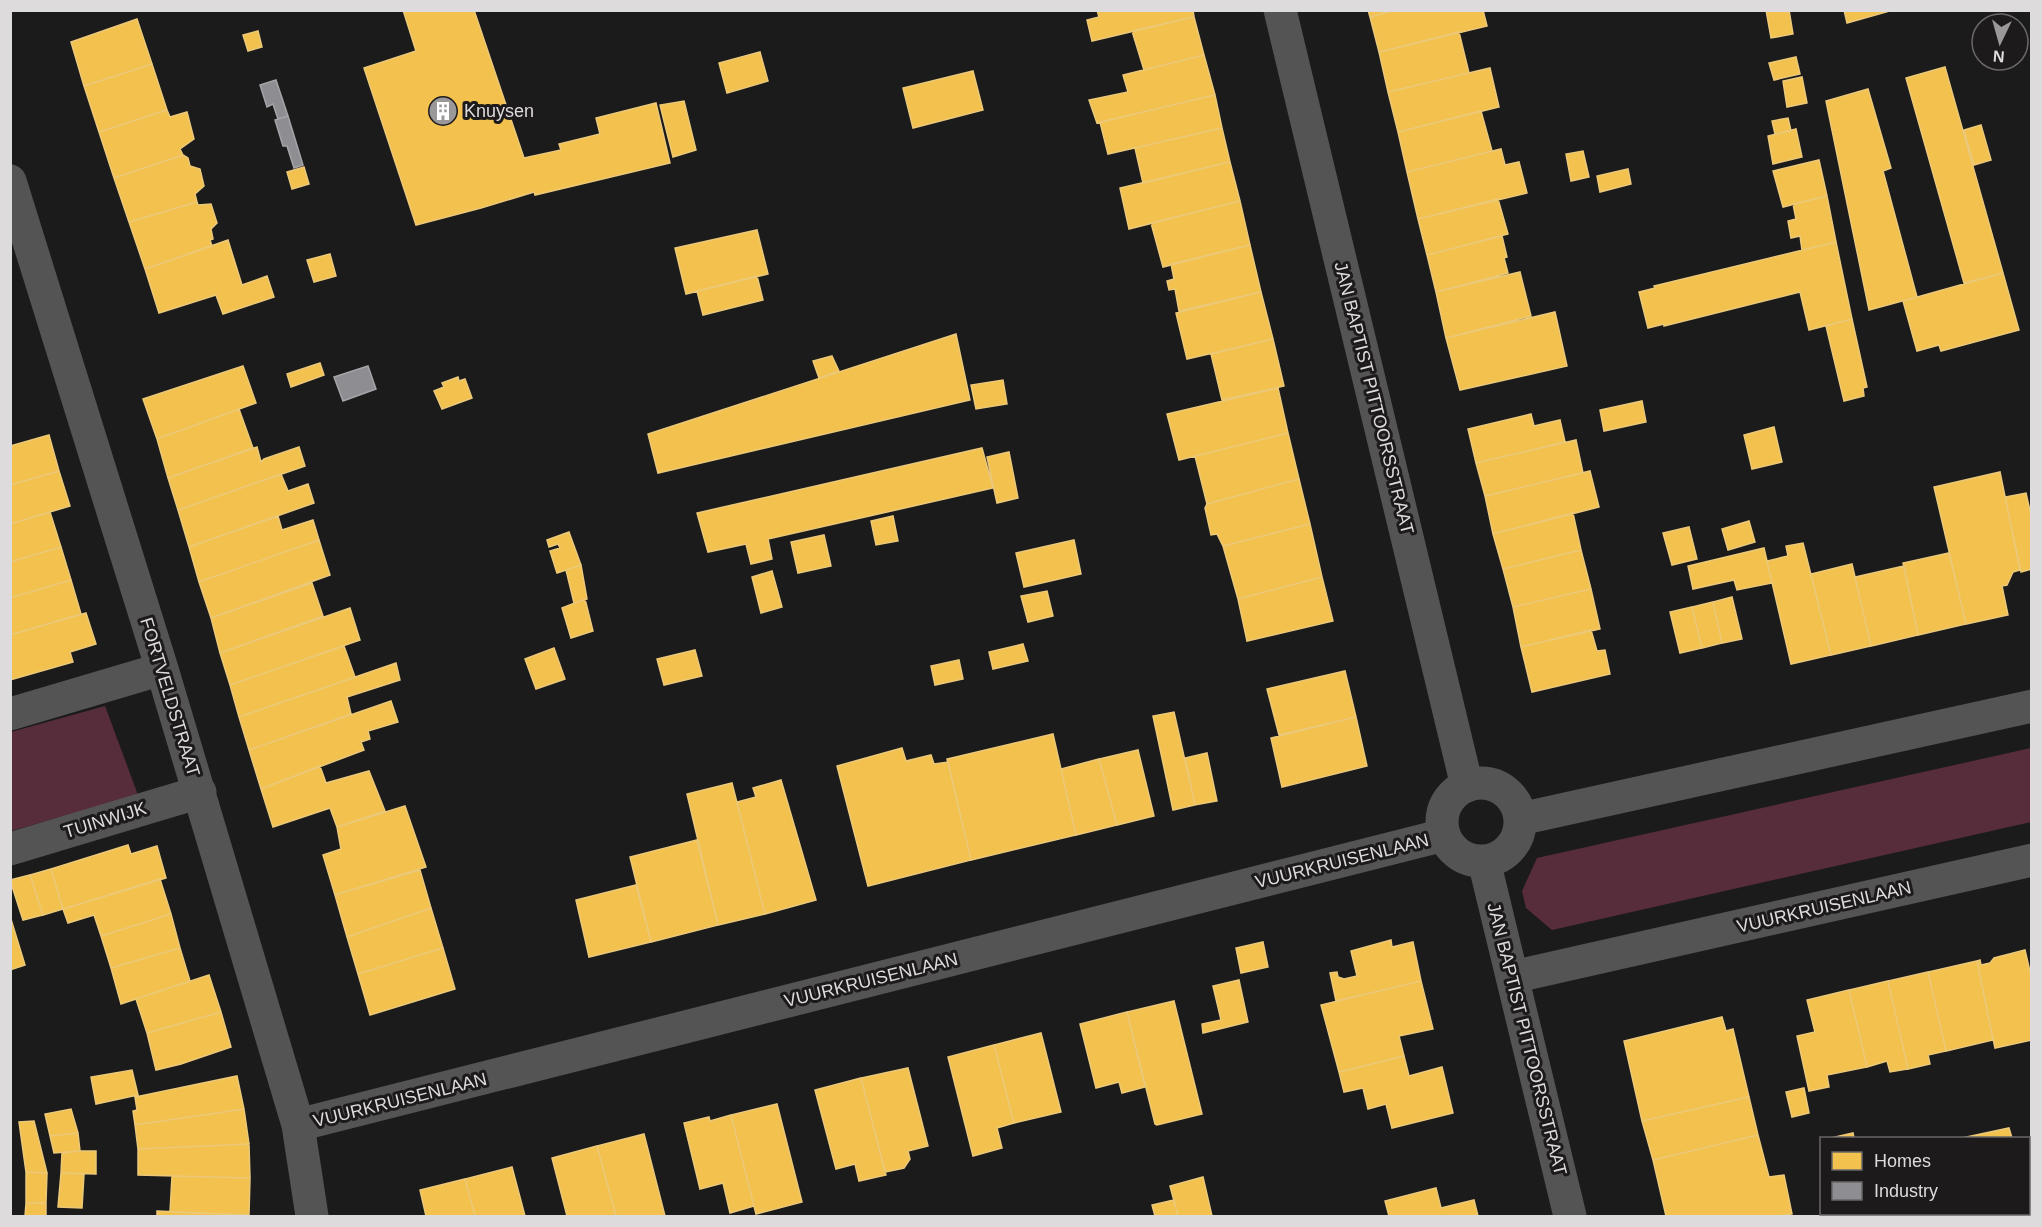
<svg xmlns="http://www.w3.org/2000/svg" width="2042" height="1227" font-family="Helvetica,sans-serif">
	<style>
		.green { fill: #582d3b }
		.homes { fill: #f2c14e; stroke: #ecc979; stroke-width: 1.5 }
		.industry { fill: #8d8d92; stroke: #a5a4a8; stroke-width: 1.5 }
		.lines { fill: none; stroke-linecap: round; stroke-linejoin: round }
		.street { stroke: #545454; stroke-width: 33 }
		.labels { text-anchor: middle; stroke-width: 6; stroke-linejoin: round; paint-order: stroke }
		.poi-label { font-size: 18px; fill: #dedbdc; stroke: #1d1a1b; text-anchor: start }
		.street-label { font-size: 18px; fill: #dedbdc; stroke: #1d1a1b }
	</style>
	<rect width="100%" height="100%" fill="#1c1b1b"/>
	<!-- green -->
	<path class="green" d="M 105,706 L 138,795 L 11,831 L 11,732 Z
		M 2031,748 L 2031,822 L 1552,930 L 1526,908 L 1522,891 L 1537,858 Z"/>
	<!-- homes -->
	<path class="homes" d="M 403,10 L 474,10 L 524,158 L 561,150 L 559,144 L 600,134 L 596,118 L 656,103 L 670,163 L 535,195 L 534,192 L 481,208 L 416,225 L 364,68 L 416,51 Z
		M 1097,10 L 1193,10 L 1194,17 L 1092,41 L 1087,20 L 1099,17 Z
		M 1368,10 L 1396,10 L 1370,17 Z
		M 1396,10 L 1483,10 L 1487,26 L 1379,52 L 1370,17 Z
		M 1766,10 L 1789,10 L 1793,34 L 1771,38 Z
		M 1844,10 L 1893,10 L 1847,23 Z
		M 1194,17 L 1204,55 L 1144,70 L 1132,31 Z
		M 137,19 L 152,64 L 84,86 L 71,42 Z
		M 258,31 L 262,47 L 248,51 L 243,35 Z
		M 1459,32 L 1469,73 L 1388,92 L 1379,52 Z
		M 760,52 L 768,81 L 727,93 L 719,63 Z
		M 1204,55 L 1215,95 L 1097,123 L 1089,100 L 1128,92 L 1123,75 Z
		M 1796,57 L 1800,74 L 1774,80 L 1769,63 Z
		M 152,64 L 167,110 L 99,132 L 84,86 Z
		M 1945,67 L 2003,273 L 1964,283 L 1906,78 Z
		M 1490,68 L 1499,107 L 1398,132 L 1388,92 Z
		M 973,71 L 983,110 L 913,128 L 903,88 Z
		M 1802,77 L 1807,103 L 1787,107 L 1783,81 Z
		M 1868,89 L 1891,168 L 1883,171 L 1917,297 L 1869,310 L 1826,101 Z
		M 1215,95 L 1222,128 L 1108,154 L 1100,122 Z
		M 684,101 L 696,150 L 673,157 L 660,105 Z
		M 167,110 L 170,117 L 187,112 L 194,139 L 180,149 L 183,155 L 114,178 L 99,132 Z
		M 1481,111 L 1492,151 L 1407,172 L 1398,132 Z
		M 1788,118 L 1791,131 L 1775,134 L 1772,121 Z
		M 1981,125 L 1991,160 L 1974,165 L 1964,130 Z
		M 1222,128 L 1230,162 L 1143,183 L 1135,148 Z
		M 1796,129 L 1802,157 L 1773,164 L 1768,136 Z
		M 1501,149 L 1505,165 L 1519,162 L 1527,193 L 1418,219 L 1407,172 Z
		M 1583,151 L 1589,177 L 1571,181 L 1566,154 Z
		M 183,155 L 188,158 L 190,166 L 200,169 L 204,186 L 195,194 L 197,202 L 129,222 L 114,178 Z
		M 1819,160 L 1827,196 L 1783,207 L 1773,171 Z
		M 1230,162 L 1240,201 L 1129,229 L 1120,188 Z
		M 304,167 L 309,184 L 292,189 L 287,172 Z
		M 1628,169 L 1631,184 L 1600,192 L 1597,176 Z
		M 1827,196 L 1836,242 L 1802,250 L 1800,236 L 1791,238 L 1788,221 L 1796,219 L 1793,204 Z
		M 1498,199 L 1508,234 L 1427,255 L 1418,219 Z
		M 1240,201 L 1250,245 L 1163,267 L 1151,223 Z
		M 197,202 L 198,205 L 211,204 L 217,223 L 211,229 L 213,239 L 210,240 L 212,246 L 145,269 L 129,222 Z
		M 757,230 L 768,274 L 686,294 L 675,248 Z
		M 1502,236 L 1507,257 L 1504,258 L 1508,273 L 1436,292 L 1427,255 Z
		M 228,240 L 242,285 L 267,276 L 274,297 L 223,314 L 216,295 L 159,313 L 145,269 Z
		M 1836,242 L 1852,319 L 1809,330 L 1800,292 L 1664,326 L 1664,324 L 1648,328 L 1639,292 L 1655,288 L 1654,286 Z
		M 1250,245 L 1261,292 L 1179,311 L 1175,289 L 1169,290 L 1167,281 L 1174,279 L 1171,264 Z
		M 330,254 L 336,276 L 314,282 L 307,260 Z
		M 1520,272 L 1531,316 L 1446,338 L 1436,292 Z
		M 2003,273 L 2019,330 L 1941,351 L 1939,345 L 1917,351 L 1903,301 Z
		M 757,276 L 763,300 L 703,315 L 697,291 Z
		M 1261,292 L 1273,339 L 1187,359 L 1176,313 Z
		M 1555,312 L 1567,366 L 1460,390 L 1446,338 Z
		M 1852,319 L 1867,387 L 1863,388 L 1864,396 L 1844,401 L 1826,326 Z
		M 956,334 L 970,400 L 658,473 L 648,434 Z
		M 1273,339 L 1284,386 L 1222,400 L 1211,354 Z
		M 832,356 L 839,371 L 819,378 L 813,361 Z
		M 320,363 L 324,375 L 291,387 L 287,374 Z
		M 243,366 L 256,403 L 157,439 L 143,399 Z
		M 458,377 L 459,381 L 465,379 L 472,398 L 442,409 L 434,391 L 444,387 L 442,383 Z
		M 1003,380 L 1007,404 L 976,409 L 971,385 Z
		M 1278,388 L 1288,433 L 1179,460 L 1167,414 Z
		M 1642,401 L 1646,422 L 1604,431 L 1600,410 Z
		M 239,409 L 253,448 L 168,478 L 157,439 Z
		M 1531,414 L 1534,426 L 1560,420 L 1565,442 L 1476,463 L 1468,429 Z
		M 1774,427 L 1782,462 L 1752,469 L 1744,435 Z
		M 1288,433 L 1299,479 L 1207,504 L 1195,456 Z
		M 49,435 L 59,471 L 10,485 L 10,446 Z
		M 1576,440 L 1583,473 L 1485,496 L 1476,463 Z
		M 257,447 L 261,462 L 264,459 L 299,447 L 305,466 L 178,510 L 168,478 Z
		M 982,448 L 993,488 L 768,539 L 772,559 L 751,564 L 746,544 L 708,552 L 697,513 Z
		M 1009,452 L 1018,498 L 997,503 L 987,457 Z
		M 59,471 L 70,506 L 10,524 L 10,485 Z
		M 1590,471 L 1599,507 L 1493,534 L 1485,496 Z
		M 2000,472 L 2020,570 L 2013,572 L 2007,585 L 2002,586 L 2008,615 L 1966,624 L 1934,487 Z
		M 281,474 L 288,491 L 308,484 L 314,503 L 189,547 L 178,510 Z
		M 1299,479 L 1310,524 L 1223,546 L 1217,534 L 1211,535 L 1205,508 L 1207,504 Z
		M 2026,493 L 2032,520 L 2032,569 L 2021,572 L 2005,497 Z
		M 50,512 L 61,547 L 10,562 L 10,524 Z
		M 1573,513 L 1581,550 L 1503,569 L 1493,534 Z
		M 278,516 L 282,530 L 313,520 L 319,540 L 199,582 L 189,547 Z
		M 893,516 L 898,541 L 876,545 L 871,521 Z
		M 1749,521 L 1755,542 L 1728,550 L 1722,529 Z
		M 1310,524 L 1322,577 L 1238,599 L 1223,546 Z
		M 1689,527 L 1697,559 L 1672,565 L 1663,533 Z
		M 569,532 L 581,565 L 557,573 L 550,551 L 560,548 L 558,544 L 549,547 L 547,540 Z
		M 824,535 L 831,566 L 798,573 L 791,542 Z
		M 319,540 L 330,575 L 211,618 L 199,582 Z
		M 1074,540 L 1081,574 L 1024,587 L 1016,553 Z
		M 1803,543 L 1831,655 L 1791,664 L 1767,561 L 1788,556 L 1786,546 Z
		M 61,547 L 71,580 L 10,598 L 10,562 Z
		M 1764,548 L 1772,583 L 1737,590 L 1734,580 L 1693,589 L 1688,566 Z
		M 1581,550 L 1591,589 L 1513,607 L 1503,569 Z
		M 1949,553 L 1966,624 L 1918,635 L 1903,563 Z
		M 1852,564 L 1871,646 L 1831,655 L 1811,574 Z
		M 581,565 L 587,599 L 574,603 L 566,570 Z
		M 1904,566 L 1918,635 L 1871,646 L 1855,577 Z
		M 772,571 L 782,607 L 761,613 L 752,577 Z
		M 1322,577 L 1333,621 L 1247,641 L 1238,599 Z
		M 71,580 L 81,614 L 10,635 L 10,598 Z
		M 312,583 L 323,616 L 220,653 L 211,618 Z
		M 1591,589 L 1600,629 L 1521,647 L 1513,607 Z
		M 1047,591 L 1053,616 L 1028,622 L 1021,596 Z
		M 1732,597 L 1742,639 L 1722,643 L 1713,602 Z
		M 585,599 L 593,631 L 571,638 L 562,608 Z
		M 1713,602 L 1722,643 L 1702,648 L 1692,607 Z
		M 1692,607 L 1702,648 L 1680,653 L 1670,612 Z
		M 350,608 L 360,640 L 230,685 L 220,653 Z
		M 86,613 L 96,644 L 70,652 L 73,662 L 10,680 L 10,635 Z
		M 1591,630 L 1597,651 L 1605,650 L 1610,674 L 1532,692 L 1521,647 Z
		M 1023,644 L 1028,661 L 993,669 L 989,652 Z
		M 344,646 L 355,677 L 239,717 L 230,685 Z
		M 554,648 L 565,679 L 536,689 L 525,659 Z
		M 695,650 L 702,676 L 664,685 L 657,659 Z
		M 959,660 L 963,679 L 935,685 L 931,666 Z
		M 396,663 L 400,680 L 347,697 L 351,714 L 249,750 L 239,717 Z
		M 1345,671 L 1356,717 L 1279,735 L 1267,689 Z
		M 391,701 L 398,722 L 368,731 L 370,739 L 361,742 L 364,750 L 261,789 L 249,750 Z
		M 1174,712 L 1195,805 L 1173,810 L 1153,716 Z
		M 1356,717 L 1367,766 L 1282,787 L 1271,738 Z
		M 1053,734 L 1076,835 L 971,860 L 947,759 Z
		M 902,748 L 906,761 L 931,755 L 934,764 L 948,762 L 971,860 L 868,886 L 837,766 Z
		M 1138,750 L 1154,816 L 1117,825 L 1099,759 Z
		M 1207,753 L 1217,801 L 1195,805 L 1185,758 Z
		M 1099,759 L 1117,825 L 1076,835 L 1061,769 Z
		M 320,766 L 326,783 L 369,771 L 385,811 L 337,827 L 330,808 L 273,827 L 261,789 Z
		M 781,780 L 816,900 L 765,914 L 737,802 L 756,797 L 753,788 Z
		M 732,783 L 765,914 L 718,925 L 687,794 Z
		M 405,806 L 426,867 L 335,895 L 323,855 L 341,849 L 337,827 Z
		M 697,840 L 718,925 L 651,942 L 630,857 Z
		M 128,845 L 131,854 L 157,846 L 166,878 L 63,909 L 51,869 Z
		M 51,869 L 63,909 L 43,915 L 30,875 Z
		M 420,870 L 431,908 L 347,937 L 335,895 Z
		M 30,875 L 43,915 L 23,920 L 10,880 Z
		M 160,879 L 171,914 L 101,936 L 94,915 L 68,923 L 63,909 Z
		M 636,885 L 651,942 L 589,957 L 576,900 Z
		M 431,908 L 443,948 L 358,974 L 347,937 Z
		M 171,914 L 180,948 L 111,968 L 101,936 Z
		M 10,916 L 25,965 L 10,970 Z
		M 1391,940 L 1392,947 L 1413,942 L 1421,981 L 1336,1001 L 1330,973 L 1337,972 L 1338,977 L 1344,979 L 1357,976 L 1351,951 Z
		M 1263,942 L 1268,967 L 1241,973 L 1236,948 Z
		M 180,948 L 190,981 L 121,1004 L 111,968 Z
		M 443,948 L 455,989 L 370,1015 L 358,974 Z
		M 2025,950 L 2032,980 L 2032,1040 L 1995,1048 L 1977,961 L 1980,960 L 1981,965 L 1990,963 L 1994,958 Z
		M 1977,961 L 1993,1040 L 1946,1051 L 1928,972 Z
		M 1928,972 L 1946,1051 L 1928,1055 L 1930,1064 L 1908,1069 L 1888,981 Z
		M 209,975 L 221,1012 L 147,1033 L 136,999 Z
		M 1239,980 L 1248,1022 L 1203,1033 L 1202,1024 L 1221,1020 L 1213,986 Z
		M 1421,981 L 1433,1029 L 1399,1036 L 1404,1056 L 1339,1072 L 1321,1005 Z
		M 1888,981 L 1908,1069 L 1890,1072 L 1887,1061 L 1867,1067 L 1849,990 Z
		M 1849,990 L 1867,1067 L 1827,1075 L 1829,1087 L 1809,1091 L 1797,1036 L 1815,1032 L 1807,1000 Z
		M 1174,1001 L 1202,1114 L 1157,1125 L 1155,1124 L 1127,1012 Z
		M 221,1012 L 231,1047 L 181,1064 L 156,1070 L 147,1033 Z
		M 1127,1012 L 1145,1087 L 1122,1093 L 1119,1082 L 1096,1088 L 1080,1024 Z
		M 1722,1017 L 1726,1031 L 1733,1029 L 1749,1097 L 1642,1121 L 1624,1041 Z
		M 1041,1033 L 1061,1112 L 1014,1123 L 994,1045 Z
		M 994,1045 L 1014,1123 L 997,1128 L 1002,1148 L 973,1156 L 948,1057 Z
		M 1404,1056 L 1409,1076 L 1442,1067 L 1453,1113 L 1392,1128 L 1386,1104 L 1368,1109 L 1363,1088 L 1344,1092 L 1339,1072 Z
		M 908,1068 L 928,1146 L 908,1151 L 910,1159 L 904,1168 L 885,1172 L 861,1078 Z
		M 132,1070 L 138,1095 L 96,1104 L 91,1077 Z
		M 237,1076 L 244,1109 L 135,1125 L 133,1111 L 137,1110 L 135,1097 Z
		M 861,1078 L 886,1175 L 859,1181 L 855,1164 L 836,1169 L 815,1090 Z
		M 1804,1088 L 1809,1113 L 1792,1117 L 1786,1092 Z
		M 1749,1097 L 1758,1135 L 1653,1160 L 1642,1121 Z
		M 777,1104 L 802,1202 L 756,1214 L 731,1115 Z
		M 71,1109 L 78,1133 L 50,1136 L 45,1114 Z
		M 244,1109 L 249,1144 L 138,1149 L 135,1125 Z
		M 731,1115 L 754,1206 L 730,1213 L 723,1183 L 700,1189 L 684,1123 L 709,1117 L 710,1121 Z
		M 34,1121 L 47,1173 L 26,1172 L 19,1122 Z
		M 2009,1128 L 2012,1138 L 1962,1138 Z
		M 78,1133 L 80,1151 L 54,1153 L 50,1136 Z
		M 1853,1133 L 1854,1138 L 1831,1138 Z
		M 644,1134 L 665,1216 L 616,1216 L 597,1146 Z
		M 1758,1135 L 1769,1177 L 1784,1175 L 1792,1214 L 1779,1216 L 1666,1216 L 1653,1160 Z
		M 249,1144 L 250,1178 L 138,1175 L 138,1149 Z
		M 597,1146 L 616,1216 L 567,1216 L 552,1158 Z
		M 80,1151 L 96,1151 L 96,1174 L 61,1173 L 62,1153 Z
		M 512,1167 L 525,1216 L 475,1216 L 465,1179 Z
		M 26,1172 L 47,1173 L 46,1203 L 26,1203 Z
		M 61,1173 L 84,1174 L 82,1208 L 58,1207 Z
		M 172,1176 L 250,1178 L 249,1215 L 170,1212 Z
		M 1203,1177 L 1212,1216 L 1178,1216 L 1170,1186 Z
		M 465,1179 L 475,1216 L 426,1216 L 420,1190 Z
		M 1436,1188 L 1441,1208 L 1474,1200 L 1478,1216 L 1389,1216 L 1385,1201 Z
		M 1174,1200 L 1178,1216 L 1155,1216 L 1152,1205 Z
		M 26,1203 L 46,1203 L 46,1216 L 25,1216 Z
		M 157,1211 L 249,1215 L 249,1216 L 157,1216 Z
		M 1985,1214 L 2026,1214 L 2027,1216 L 1985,1216 Z"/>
	<!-- industry -->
	<path class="industry" d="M 276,80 L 288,116 L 278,119 L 273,104 L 267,107 L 260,85 Z
		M 288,116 L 303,165 L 294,168 L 287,146 L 283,146 L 275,120 Z
		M 368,366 L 376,389 L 343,401 L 334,377 Z"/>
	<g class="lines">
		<!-- street -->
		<path class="street" d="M 1280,10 L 1467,786
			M 10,181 L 162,669 L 298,1125 L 312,1216
			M 10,714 L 162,669
			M1442 822a39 39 0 1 1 78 0a39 39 0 1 1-78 0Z
			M 1520,819 L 2032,706
			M 10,849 L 200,792
			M 1484,861 L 1570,1216
			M 1512,977 L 2032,860
			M 298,1125 L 1444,835"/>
	</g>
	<!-- icons -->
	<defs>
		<g id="building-disc" transform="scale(1.5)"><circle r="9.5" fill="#9a9898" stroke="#1d1a1b"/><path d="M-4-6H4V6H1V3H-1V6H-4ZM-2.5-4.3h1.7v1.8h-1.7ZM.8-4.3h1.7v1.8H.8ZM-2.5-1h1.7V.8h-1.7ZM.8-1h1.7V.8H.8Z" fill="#fff"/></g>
	</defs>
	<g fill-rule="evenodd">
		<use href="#building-disc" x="443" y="111"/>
	</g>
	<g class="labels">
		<!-- poi labels -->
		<g class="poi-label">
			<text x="464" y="117">Knuysen</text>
		</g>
		<!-- street labels -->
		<g class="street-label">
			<text transform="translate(1374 398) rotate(76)" y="6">JAN BAPTIST PITTOORSSTRAAT</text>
			<text transform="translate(170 697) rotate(73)" y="6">FORTVELDSTRAAT</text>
			<text transform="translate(105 820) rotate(-17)" y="6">TUINWIJK</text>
			<text transform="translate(1342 861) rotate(-14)" y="6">VUURKRUISENLAAN</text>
			<text transform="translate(1824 907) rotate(-13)" y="6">VUURKRUISENLAAN</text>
			<text transform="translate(871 980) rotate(-14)" y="6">VUURKRUISENLAAN</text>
			<text transform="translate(1527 1039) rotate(76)" y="6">JAN BAPTIST PITTOORSSTRAAT</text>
			<text transform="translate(400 1100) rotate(-14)" y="6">VUURKRUISENLAAN</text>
		</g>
	</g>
	<!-- border -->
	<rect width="2042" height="1227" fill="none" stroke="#dedbdc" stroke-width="24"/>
	<!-- legend -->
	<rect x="1820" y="1137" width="210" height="78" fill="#1d1a1b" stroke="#6a6768" stroke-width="1.5"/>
	<rect x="1832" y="1152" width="30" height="18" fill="#f2c14e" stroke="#6a6768" stroke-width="1.5"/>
	<text x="1874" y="1167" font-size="18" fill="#dedbdc">Homes</text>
	<rect x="1832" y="1182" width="30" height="18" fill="#8d8d92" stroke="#6a6768" stroke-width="1.5"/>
	<text x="1874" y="1197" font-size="18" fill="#dedbdc">Industry</text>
	<!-- north arrow -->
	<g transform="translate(2000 42) rotate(185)"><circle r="28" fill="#1d1a1b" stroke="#6a6768" stroke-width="1.5"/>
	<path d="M0-4.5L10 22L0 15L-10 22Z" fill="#9a9898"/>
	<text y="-9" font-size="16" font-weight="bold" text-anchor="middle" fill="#dedbdc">N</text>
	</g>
</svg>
